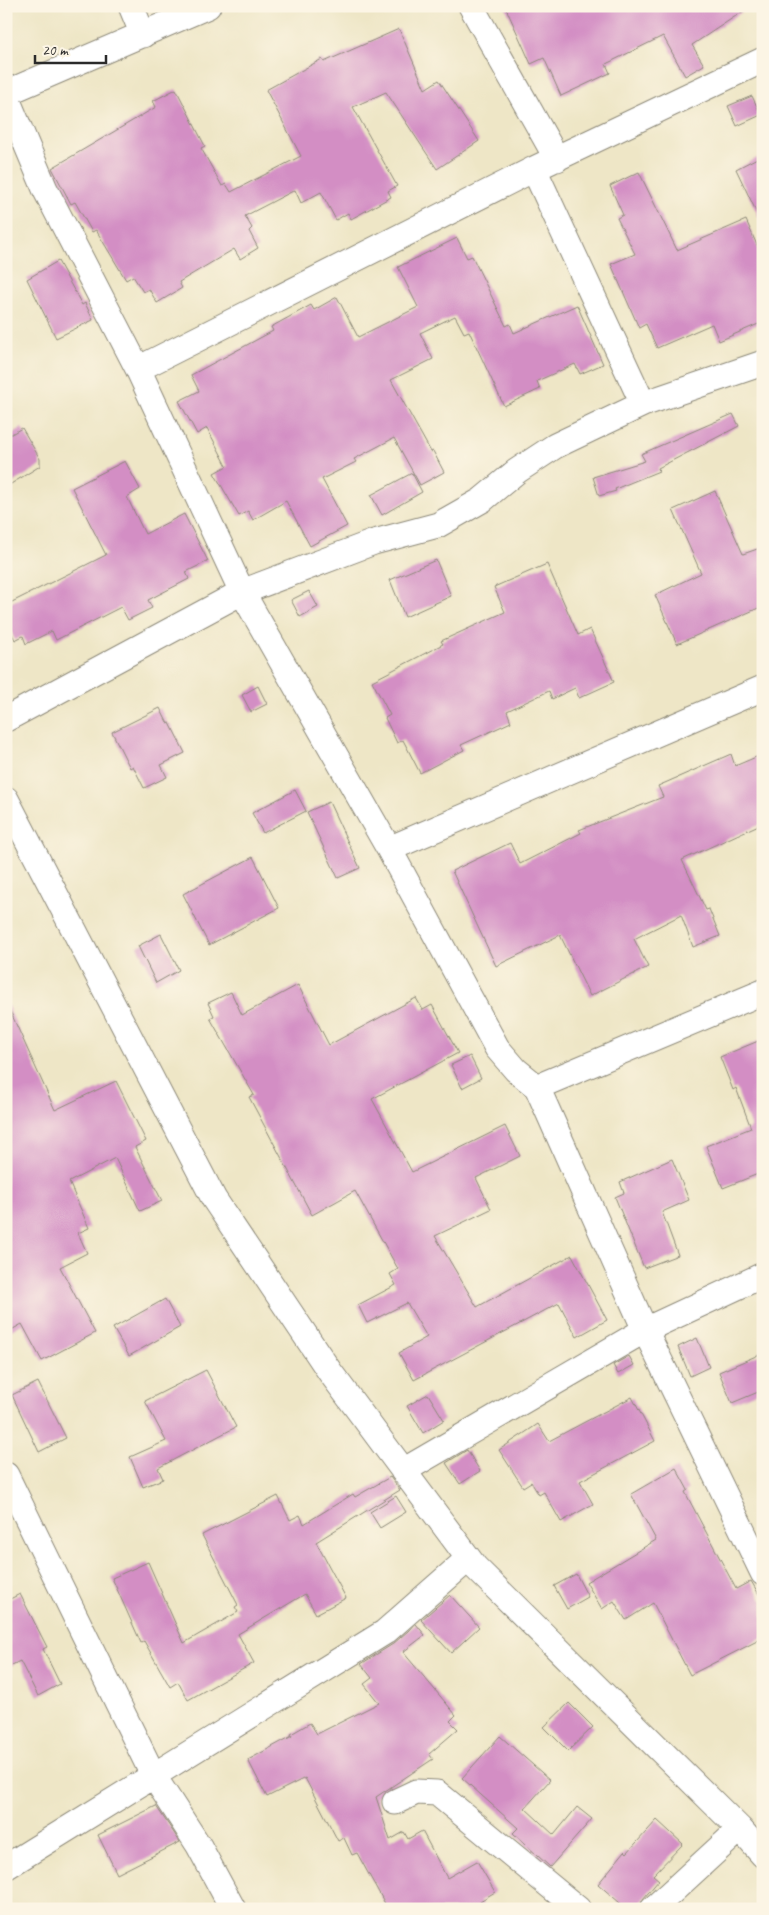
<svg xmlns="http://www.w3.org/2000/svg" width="769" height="1915" font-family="Caveat,sans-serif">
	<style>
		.building { fill: #d38ec4 }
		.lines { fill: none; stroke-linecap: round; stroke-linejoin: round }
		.minor-casing { stroke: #8c8878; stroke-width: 27 }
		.minor { stroke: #fff; stroke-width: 25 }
	</style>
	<rect width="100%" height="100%" fill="#fcf5e5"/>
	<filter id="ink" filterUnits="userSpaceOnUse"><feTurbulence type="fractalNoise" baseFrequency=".02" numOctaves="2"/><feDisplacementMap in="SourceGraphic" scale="10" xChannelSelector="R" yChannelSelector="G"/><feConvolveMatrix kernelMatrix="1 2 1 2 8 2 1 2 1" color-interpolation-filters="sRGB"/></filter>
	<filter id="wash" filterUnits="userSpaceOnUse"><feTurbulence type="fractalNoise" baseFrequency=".0096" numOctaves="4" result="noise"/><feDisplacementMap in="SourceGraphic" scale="20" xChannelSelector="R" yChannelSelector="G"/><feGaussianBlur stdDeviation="1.12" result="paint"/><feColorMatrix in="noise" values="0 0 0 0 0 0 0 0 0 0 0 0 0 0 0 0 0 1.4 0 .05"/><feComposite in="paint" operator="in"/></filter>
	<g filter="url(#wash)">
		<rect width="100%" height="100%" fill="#eee6c6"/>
		<g id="blocks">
			<!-- building -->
			<path class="building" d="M 505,6 L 751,6 L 692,45 L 704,65 L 685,76 L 663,36 L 606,64 L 610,73 L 561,96 L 544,58 L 531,64 Z
				M 399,29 L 425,89 L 439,80 L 479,141 L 437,169 L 386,92 L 353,107 L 397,186 L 388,191 L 391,197 L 351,219 L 348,213 L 336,220 L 321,192 L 301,203 L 295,190 L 245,216 L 252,228 L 249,231 L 258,248 L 240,259 L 234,249 L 179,282 L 182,288 L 157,303 L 149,289 L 143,292 L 133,276 L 126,280 L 96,230 L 92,232 L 75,202 L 71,204 L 52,168 L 156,107 L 153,101 L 176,89 L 205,146 L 201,148 L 222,186 L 226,184 L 231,192 L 301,156 L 266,90 L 322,59 L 324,62 Z
				M 752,96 L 761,115 L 737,126 L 728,106 Z
				M 763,155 L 763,226 L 736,169 Z
				M 639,172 L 677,250 L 746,220 L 763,259 L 763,322 L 719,341 L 712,324 L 657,348 L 646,324 L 639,328 L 611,264 L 635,254 L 617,218 L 623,215 L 610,186 Z
				M 457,238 L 467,258 L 472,256 L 506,326 L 510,324 L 514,333 L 577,305 L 603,364 L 580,374 L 575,364 L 537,381 L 540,389 L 504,406 L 469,331 L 464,333 L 455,316 L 420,333 L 433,359 L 391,380 L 431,452 L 433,451 L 444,472 L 420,485 L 394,438 L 354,459 L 356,462 L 322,479 L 347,526 L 310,546 L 286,501 L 253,520 L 248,511 L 239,516 L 214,473 L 227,466 L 207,428 L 197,434 L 179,401 L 199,391 L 191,375 L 273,331 L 271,327 L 311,305 L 314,310 L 337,297 L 358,337 L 418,307 L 398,267 Z
				M 58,261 L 82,305 L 85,303 L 93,320 L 56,338 L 27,279 Z
				M 733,414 L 739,426 L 658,468 L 659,471 L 615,489 L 616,491 L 599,496 L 593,477 L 645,461 L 641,454 Z
				M 22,428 L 40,459 L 40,466 L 6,487 L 6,437 Z
				M 125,461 L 140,489 L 127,497 L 145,534 L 184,514 L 208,561 L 186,572 L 189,579 L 148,600 L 152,608 L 128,620 L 121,607 L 56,640 L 52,631 L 26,644 L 23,636 L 15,640 L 6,622 L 6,605 L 106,555 L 72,488 Z
				M 412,473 L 422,492 L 382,515 L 371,495 Z
				M 715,491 L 743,554 L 763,547 L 763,606 L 677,644 L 655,595 L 701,573 L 673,510 Z
				M 436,560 L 451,596 L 405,617 L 390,580 Z
				M 547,564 L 578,635 L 590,629 L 614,682 L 579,698 L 575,688 L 552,699 L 549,691 L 507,711 L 511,722 L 461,745 L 464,750 L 420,773 L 403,740 L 397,743 L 385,718 L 390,715 L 372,681 L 443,644 L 441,641 L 505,612 L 494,587 Z
				M 309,591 L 318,607 L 300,617 L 291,600 Z
				M 258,686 L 267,704 L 251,712 L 242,695 Z
				M 160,708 L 168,724 L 170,723 L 185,753 L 161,765 L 167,777 L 144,788 L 133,766 L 130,768 L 112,732 Z
				M 731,754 L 735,766 L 763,754 L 763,823 L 682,860 L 706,910 L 709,909 L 720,936 L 693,947 L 681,915 L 634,939 L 648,967 L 590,996 L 560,935 L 496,966 L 452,871 L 510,843 L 520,864 L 581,833 L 579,830 L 663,797 L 658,786 Z
				M 295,790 L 306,811 L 263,833 L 252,813 Z
				M 329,802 L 360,868 L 338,878 L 307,812 Z
				M 253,857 L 279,908 L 209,945 L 183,894 Z
				M 161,934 L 179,970 L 156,983 L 138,946 Z
				M 298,985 L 329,1045 L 416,998 L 423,1010 L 432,1005 L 458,1053 L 372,1099 L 412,1172 L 505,1126 L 520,1156 L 476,1178 L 491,1209 L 435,1236 L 477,1307 L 572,1255 L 607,1320 L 577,1337 L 559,1303 L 414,1380 L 399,1353 L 427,1337 L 407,1303 L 367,1323 L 358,1305 L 396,1285 L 390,1274 L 398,1269 L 355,1191 L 312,1215 L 249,1097 L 254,1095 L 210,1018 L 214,1016 L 208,1003 L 231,992 L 242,1015 Z
				M 6,1002 L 55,1110 L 116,1081 L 146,1141 L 135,1147 L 162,1201 L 140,1211 L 115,1158 L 69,1182 L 89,1228 L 78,1233 L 87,1253 L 60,1267 L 95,1333 L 42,1361 L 22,1324 L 6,1333 Z
				M 763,1039 L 763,1172 L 723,1188 L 706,1146 L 751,1128 L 736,1088 L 733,1090 L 720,1057 Z
				M 470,1056 L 481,1078 L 462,1088 L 451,1065 Z
				M 672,1159 L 689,1200 L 662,1212 L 678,1255 L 644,1268 L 615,1197 L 624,1193 L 620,1182 Z
				M 165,1299 L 180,1327 L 129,1356 L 113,1328 Z
				M 697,1338 L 709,1367 L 690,1376 L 678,1347 Z
				M 763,1353 L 763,1390 L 732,1403 L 719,1372 Z
				M 629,1356 L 634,1365 L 618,1374 L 613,1365 Z
				M 206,1370 L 236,1427 L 158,1468 L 163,1479 L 143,1487 L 130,1457 L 166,1441 L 145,1401 Z
				M 38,1382 L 66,1438 L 39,1452 L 12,1395 Z
				M 428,1394 L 444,1420 L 423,1433 L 407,1406 Z
				M 632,1397 L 655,1441 L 580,1481 L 593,1504 L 561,1522 L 544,1492 L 539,1495 L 531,1482 L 523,1487 L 499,1450 L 538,1424 L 549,1441 Z
				M 467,1450 L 480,1471 L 460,1484 L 446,1463 Z
				M 676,1468 L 688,1490 L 685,1492 L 736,1589 L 751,1581 L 763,1601 L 763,1638 L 690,1675 L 653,1603 L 626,1620 L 614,1601 L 602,1609 L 586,1582 L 656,1540 L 631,1494 Z
				M 390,1477 L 400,1490 L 316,1542 L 346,1598 L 316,1614 L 305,1594 L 238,1634 L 254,1663 L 188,1700 L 178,1682 L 170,1687 L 144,1641 L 141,1643 L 112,1578 L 148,1562 L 184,1643 L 238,1612 L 235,1607 L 238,1605 L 202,1535 L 278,1496 L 290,1520 L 300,1515 L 304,1524 L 353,1494 L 355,1497 Z
				M 396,1496 L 406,1512 L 380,1528 L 370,1512 Z
				M 576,1574 L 588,1597 L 567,1609 L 554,1586 Z
				M 20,1594 L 47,1647 L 43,1649 L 60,1684 L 38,1696 L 20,1661 L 6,1668 L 6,1601 Z
				M 450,1595 L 479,1627 L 451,1653 L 421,1620 Z
				M 416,1624 L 425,1635 L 403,1652 L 456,1715 L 450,1721 L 458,1729 L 429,1754 L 433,1759 L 376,1797 L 390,1840 L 404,1832 L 408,1839 L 422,1831 L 447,1878 L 477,1861 L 495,1892 L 480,1901 L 485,1909 L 388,1909 L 357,1853 L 352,1855 L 344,1838 L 338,1841 L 305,1778 L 267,1797 L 248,1760 L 292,1736 L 291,1734 L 310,1723 L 317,1734 L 379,1703 L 364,1684 L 372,1678 L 361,1664 L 393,1644 Z
				M 569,1703 L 593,1727 L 568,1751 L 544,1727 Z
				M 500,1736 L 550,1780 L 525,1808 L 554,1835 L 577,1807 L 592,1819 L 550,1867 L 513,1833 L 518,1828 L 462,1778 Z
				M 156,1806 L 180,1842 L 117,1874 L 98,1835 Z
				M 657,1820 L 683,1844 L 653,1875 L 659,1880 L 643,1899 L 639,1909 L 627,1909 L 598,1884 L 625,1851 L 627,1853 Z"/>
		</g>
	</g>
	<g filter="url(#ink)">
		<use href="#blocks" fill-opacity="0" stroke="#8c8878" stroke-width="1"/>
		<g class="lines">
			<!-- minor casing -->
			<g class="minor-casing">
				<path id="minor" d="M 131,6 L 143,35
					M 471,6 L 557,159
					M 6,93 L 208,6
					M 6,96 L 45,189 L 138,369 L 242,592 L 389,849 L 497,1048 L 516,1070 L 537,1087 L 645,1330 L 763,1573
					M 534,169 L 643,404
					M 138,369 L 534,169 L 763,60
					M 6,719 L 242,592 L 374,542 L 438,525 L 482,500 L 517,471 L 555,446 L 643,404 L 763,363
					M 6,799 L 214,1199 L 330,1372 L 475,1567 L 740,1829 L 763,1855
					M 389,849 L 763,688
					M 537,1087 L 763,992
					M 403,1471 L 645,1330 L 763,1275
					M 6,1475 L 153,1775 L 199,1846 L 233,1909
					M 395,1802 L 416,1792 L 437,1793 L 578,1909
					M 6,1867 L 385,1632 L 468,1559
					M 653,1909 L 740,1829"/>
			</g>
			<!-- minor -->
			<use href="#minor" class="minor"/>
		</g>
	</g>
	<!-- margin -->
	<rect width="769" height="1915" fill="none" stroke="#fcf5e5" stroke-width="25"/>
	<!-- scale -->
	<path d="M35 55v8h71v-8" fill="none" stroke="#2b2b2b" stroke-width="2.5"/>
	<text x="42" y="55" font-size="15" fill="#2b2b2b" stroke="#fcf5e5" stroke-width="4" paint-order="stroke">20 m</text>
</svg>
